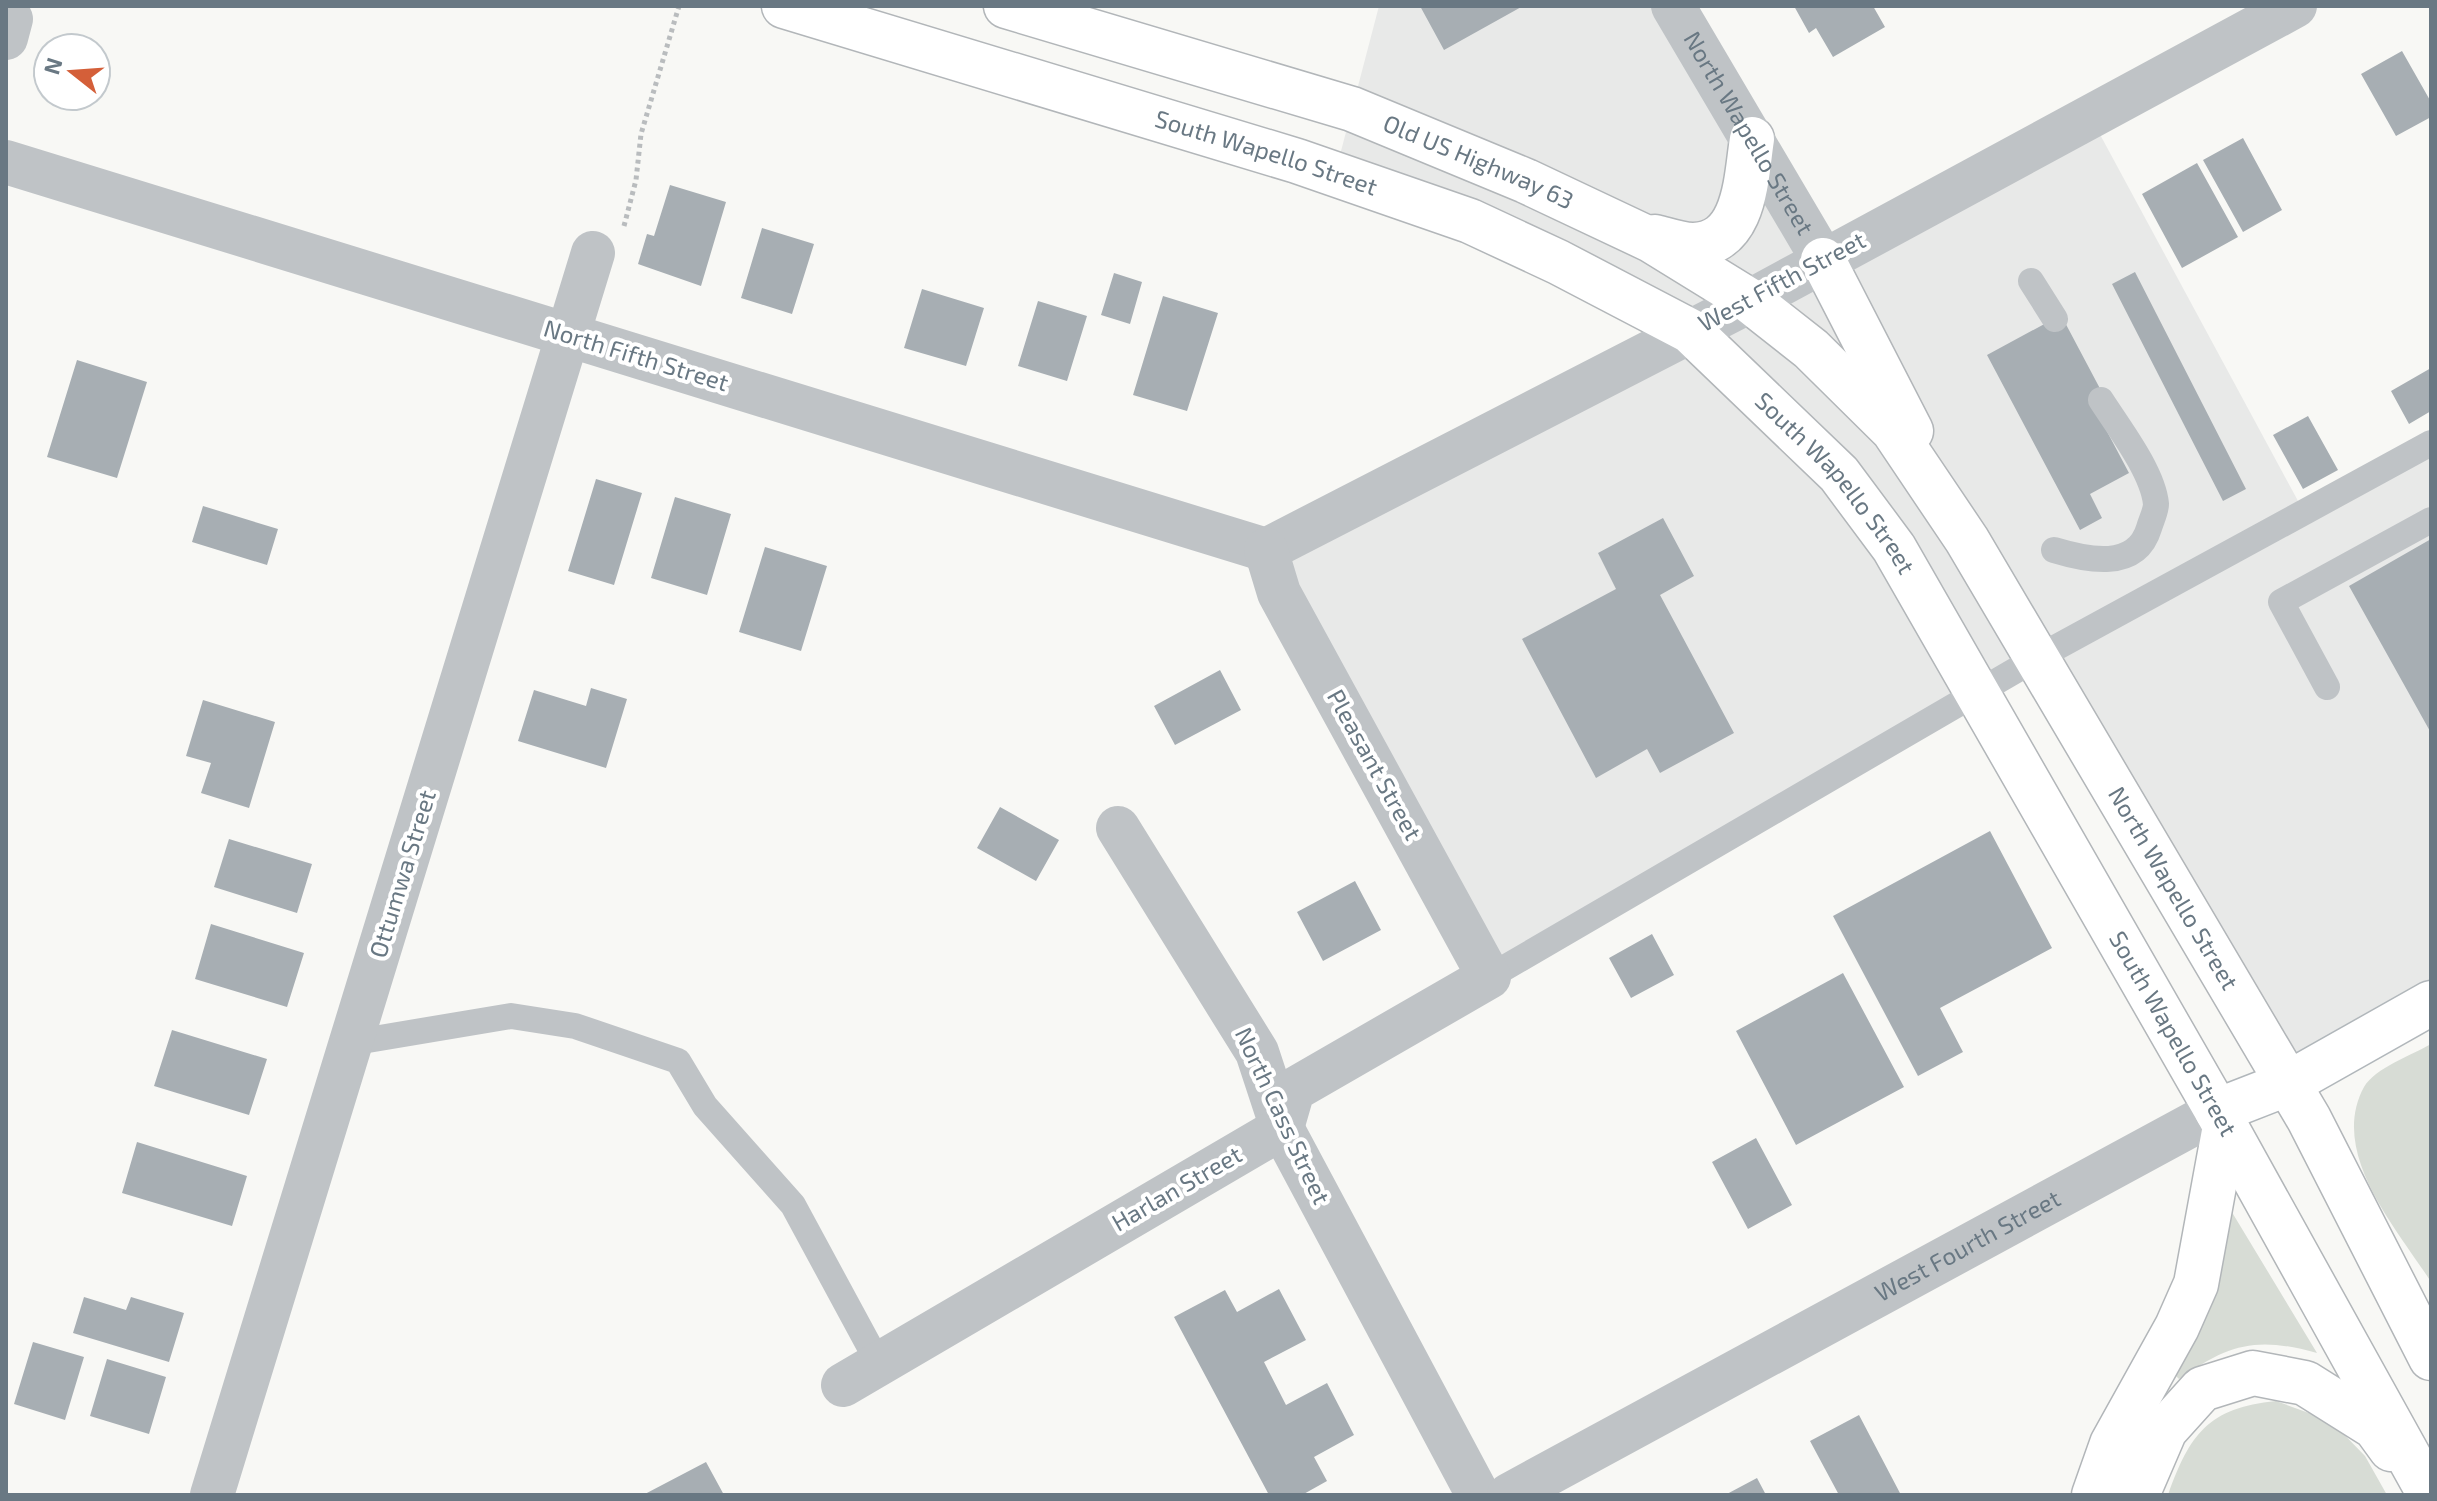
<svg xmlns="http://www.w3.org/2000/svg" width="2437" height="1501" font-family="'Exo 2',sans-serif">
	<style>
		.built { fill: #e8e9e8 }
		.green { fill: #d7dcd5 }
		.building { fill: #a7aeb3 }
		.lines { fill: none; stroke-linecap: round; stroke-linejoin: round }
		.secondary-casing { stroke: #b1b7bb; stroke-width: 47 }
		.highway-casing { stroke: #b2b6b9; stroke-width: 47 }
		.path { stroke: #b9bcbe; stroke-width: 5; stroke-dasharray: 4 4; stroke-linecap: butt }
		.lane { stroke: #bfc3c6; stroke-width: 26 }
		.street { stroke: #bfc3c6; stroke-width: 44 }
		.secondary { stroke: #fff; stroke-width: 44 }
		.highway { stroke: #fff; stroke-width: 44 }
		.labels { text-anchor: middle; stroke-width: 8; stroke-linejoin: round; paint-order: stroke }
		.street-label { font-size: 24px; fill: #697883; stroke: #fff }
	</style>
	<rect width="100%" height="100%" fill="#f8f8f5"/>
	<!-- built -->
	<path class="built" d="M 1379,6 L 1673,6 L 1823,260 L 2090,116 L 2304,512 L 2431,443 L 2431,1003 L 2289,1083 L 2035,659 L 1489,977 L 1266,550 L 1689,331 L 1335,174 Z"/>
	<!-- green -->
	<path class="green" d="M 2431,1044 L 2431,1282 C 2398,1230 2328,1153 2364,1087 C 2375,1068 2412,1055 2431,1044 Z
		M 2230,1209 L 2317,1353 C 2256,1336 2229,1344 2179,1379 L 2173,1373 Z
		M 2276,1401 L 2331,1421 L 2365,1456 L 2387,1495 L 2168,1495 C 2190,1434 2208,1408 2276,1401 Z"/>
	<!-- building -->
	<path class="building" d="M 1420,6 L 1523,6 L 1444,50 Z
		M 1794,6 L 1873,6 L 1885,27 L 1833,57 L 1816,28 L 1809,33 Z
		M 2402,51 L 2431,102 L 2431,117 L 2396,136 L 2361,74 Z
		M 2243,138 L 2282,210 L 2243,232 L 2203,160 Z
		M 2197,163 L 2238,237 L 2182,268 L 2142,194 Z
		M 670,185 L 726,202 L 701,286 L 638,264 L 647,234 L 654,236 Z
		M 762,228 L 814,244 L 792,314 L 741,298 Z
		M 2135,272 L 2246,489 L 2223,501 L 2112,284 Z
		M 1114,273 L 1142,282 L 1130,324 L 1101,315 Z
		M 922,289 L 984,308 L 966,366 L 904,348 Z
		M 1163,296 L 1218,313 L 1187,411 L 1133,395 Z
		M 1038,301 L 1087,316 L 1067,381 L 1018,366 Z
		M 2061,315 L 2105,398 L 2093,405 L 2129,473 L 2090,494 L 2102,518 L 2080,530 L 1987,355 Z
		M 77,360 L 147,382 L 117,478 L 47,457 Z
		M 2431,368 L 2431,411 L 2409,424 L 2391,391 Z
		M 2308,416 L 2338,470 L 2303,489 L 2273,435 Z
		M 596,479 L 642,493 L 614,585 L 568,571 Z
		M 675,497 L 731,514 L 707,595 L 651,578 Z
		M 203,506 L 278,529 L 267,565 L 192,542 Z
		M 1663,518 L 1694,576 L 1660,595 L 1734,733 L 1660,773 L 1647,749 L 1596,778 L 1522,639 L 1616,589 L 1598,553 Z
		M 2431,539 L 2431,733 L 2349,586 Z
		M 765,547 L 827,566 L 801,651 L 739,632 Z
		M 1220,670 L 1241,710 L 1175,745 L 1154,706 Z
		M 591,688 L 627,699 L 606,768 L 518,741 L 534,690 L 586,706 Z
		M 203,700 L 275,722 L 249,808 L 201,793 L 211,763 L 186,756 Z
		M 1000,807 L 1059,840 L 1036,881 L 977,848 Z
		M 1990,831 L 2052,948 L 1940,1008 L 1963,1052 L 1918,1076 L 1833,916 Z
		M 229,839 L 312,864 L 297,913 L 214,887 Z
		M 1355,881 L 1381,930 L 1323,961 L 1297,912 Z
		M 211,924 L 304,953 L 287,1007 L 195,979 Z
		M 1652,934 L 1674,975 L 1631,998 L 1609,958 Z
		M 1843,973 L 1904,1087 L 1796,1145 L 1736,1031 Z
		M 172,1030 L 267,1059 L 249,1115 L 154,1086 Z
		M 1756,1138 L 1792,1205 L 1748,1229 L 1712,1162 Z
		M 137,1142 L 247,1176 L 232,1226 L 122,1193 Z
		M 1279,1289 L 1306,1340 L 1264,1362 L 1286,1405 L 1327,1383 L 1354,1435 L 1314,1457 L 1327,1481 L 1302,1495 L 1269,1495 L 1174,1317 L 1225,1290 L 1237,1312 Z
		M 84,1297 L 126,1310 L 131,1297 L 184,1313 L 169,1362 L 73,1333 Z
		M 33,1342 L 84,1357 L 65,1420 L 14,1404 Z
		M 107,1359 L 166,1377 L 149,1434 L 90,1416 Z
		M 1859,1415 L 1901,1495 L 1839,1495 L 1810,1441 Z
		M 706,1462 L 724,1495 L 643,1495 Z
		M 1757,1478 L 1766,1495 L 1725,1495 Z"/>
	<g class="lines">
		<!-- secondary casing -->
		<g class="secondary-casing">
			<path id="secondary" d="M 2217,1111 L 2289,1083 L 2431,1003"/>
		</g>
		<!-- highway casing -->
		<g class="highway-casing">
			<g id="highway">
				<path id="s3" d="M 784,6 L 1297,161 L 1470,221 L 1558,262 L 1690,331 L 1839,474 L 1894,548 L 2217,1111 L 2430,1495"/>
				<path id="s4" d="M 1006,6 L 1352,109 L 1526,181 L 1651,240 L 1750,301 L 1811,349 L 1893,430 L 1967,540 L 2309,1119 L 2431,1358"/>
				<path d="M 1655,237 C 1667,240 1681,245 1693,245 C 1746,244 1746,178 1752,139"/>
				<path d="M 1823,260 L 1911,431"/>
				<path d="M 2094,1495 L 2112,1444 L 2177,1327 L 2196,1284 L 2225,1126"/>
				<path d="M 2137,1495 L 2165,1430 L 2202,1389 L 2253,1373 L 2305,1383 L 2375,1427 L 2391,1449"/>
			</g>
		</g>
		<!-- path -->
		<path class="path" d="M 624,226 L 636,180 L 641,134 L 679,6"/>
		<!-- lane -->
		<path class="lane" d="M 2031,281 L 2055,319
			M 2054,550 C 2087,560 2136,571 2149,528 C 2151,521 2156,511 2156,504 C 2153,472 2119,428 2101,400
			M 2327,687 L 2281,602 L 2431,520
			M 1489,977 L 2035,659 L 2431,443
			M 350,1043 L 511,1016 L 575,1026 L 678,1061 L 705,1106 L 793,1205 L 879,1364"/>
		<!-- street -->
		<g class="street">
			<path id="s1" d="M 1673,6 L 1823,260"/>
			<path d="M 6,38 L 11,19"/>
			<path d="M 6,162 L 1266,550"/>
			<path d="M 1266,550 L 1750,301 L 2295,6"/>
			<path d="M 1118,828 L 1257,1052 L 1282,1128 L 1478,1495"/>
			<path d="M 843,1385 L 1282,1128 L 1293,1090 L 1489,977 L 1279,593 L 1266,550"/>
			<path d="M 212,1495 L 593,253"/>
			<path id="s2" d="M 1509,1495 L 2217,1111"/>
		</g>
		<!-- secondary -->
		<use href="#secondary" class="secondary"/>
		<!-- highway -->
		<use href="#highway" class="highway"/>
	</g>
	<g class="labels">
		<!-- street labels -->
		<g class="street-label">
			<text dy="8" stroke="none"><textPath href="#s1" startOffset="148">North Wapello Street</textPath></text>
			<text dy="8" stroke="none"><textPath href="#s3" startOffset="504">South Wapello Street</textPath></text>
			<text dy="8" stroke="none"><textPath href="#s4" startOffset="498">Old US Highway 63</textPath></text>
			<text transform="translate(1782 282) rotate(-28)" y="8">West Fifth Street</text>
			<text transform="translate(636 356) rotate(17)" y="8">North Fifth Street</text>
			<text dy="8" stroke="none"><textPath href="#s3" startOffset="1176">South Wapello Street</textPath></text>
			<text transform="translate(1374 765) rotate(61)" y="8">Pleasant Street</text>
			<text transform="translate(403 874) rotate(-73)" y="8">Ottumwa Street</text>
			<text dy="8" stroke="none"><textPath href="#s4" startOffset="1534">North Wapello Street</textPath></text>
			<text dy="8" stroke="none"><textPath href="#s3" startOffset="1824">South Wapello Street</textPath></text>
			<text transform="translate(1282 1116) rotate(65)" y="8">North Cass Street</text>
			<text transform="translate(1177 1189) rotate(-30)" y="8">Harlan Street</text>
			<text dy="8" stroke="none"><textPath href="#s2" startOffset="522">West Fourth Street</textPath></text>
		</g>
	</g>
	<!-- border -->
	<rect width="2437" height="1501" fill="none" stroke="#697883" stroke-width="16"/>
	<!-- north arrow -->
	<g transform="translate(72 72) rotate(287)"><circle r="38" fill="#ffffff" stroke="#c3c9cd" stroke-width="2"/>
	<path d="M0-6L14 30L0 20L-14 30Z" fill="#d45f39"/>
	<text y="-12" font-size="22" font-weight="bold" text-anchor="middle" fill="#697883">N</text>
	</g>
</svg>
